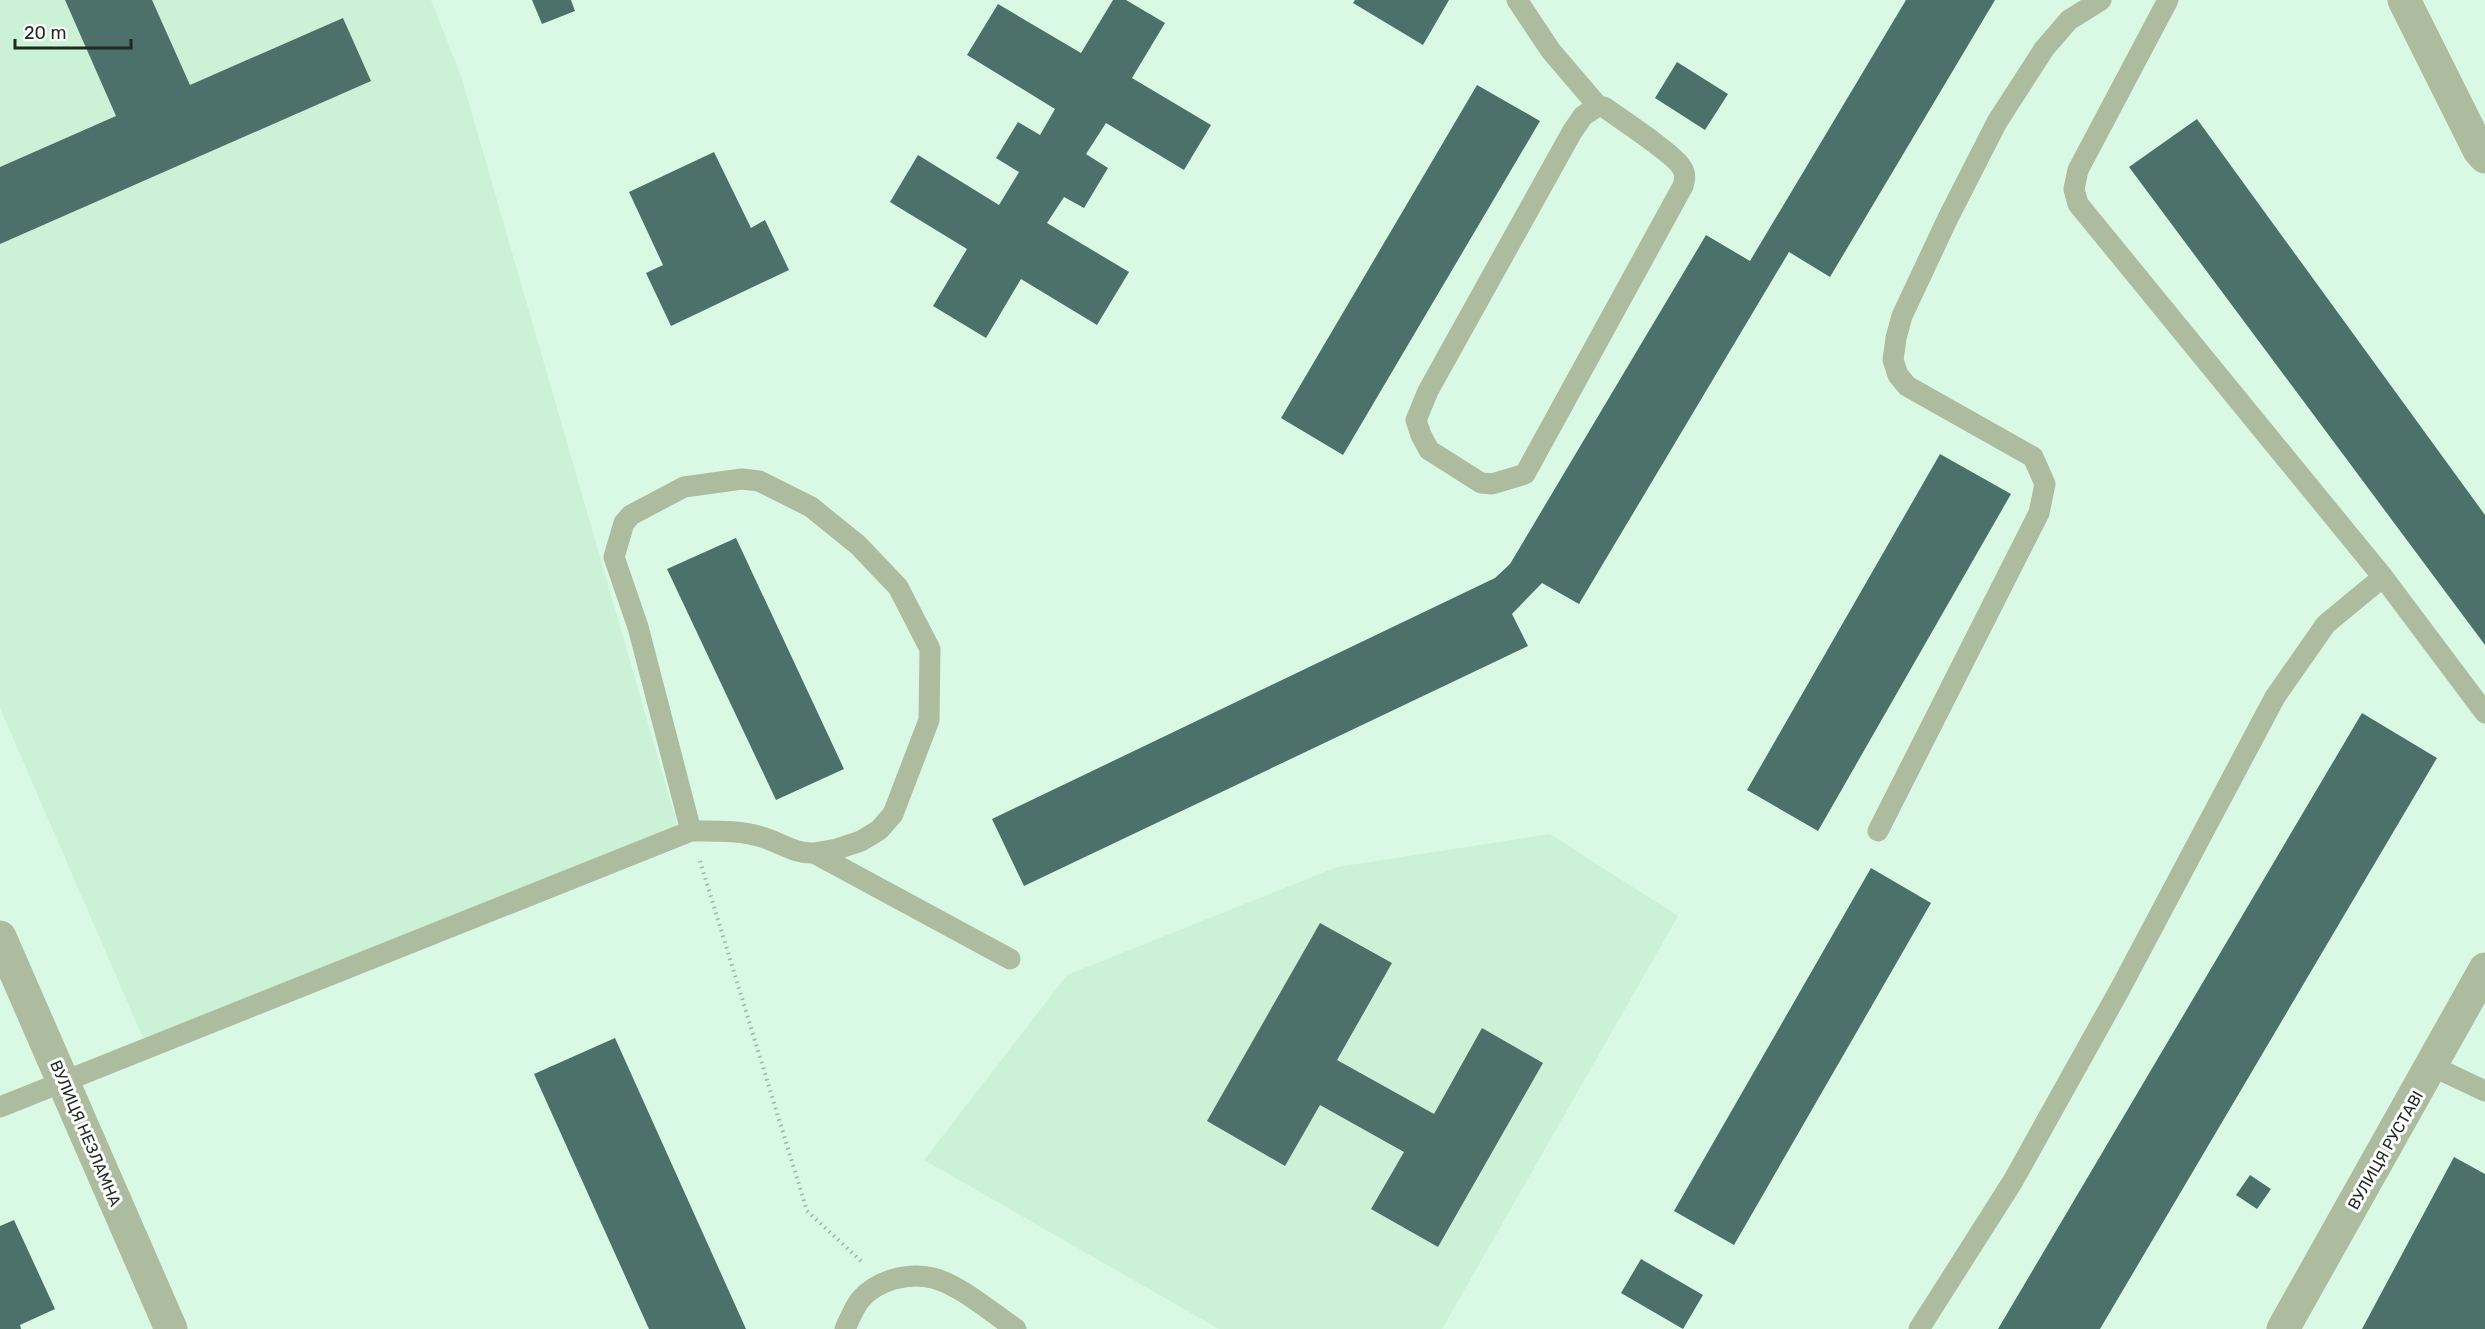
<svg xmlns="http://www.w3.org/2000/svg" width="2485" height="1329" font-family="Rubik,sans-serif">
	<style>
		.built { fill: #cbf2d7 }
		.building { fill: #4c716a }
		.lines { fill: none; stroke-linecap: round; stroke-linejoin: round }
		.path { stroke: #9db6a5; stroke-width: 4; stroke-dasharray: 1.5 4.5; stroke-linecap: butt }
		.service { stroke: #adbb9f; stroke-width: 21 }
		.tertiary { stroke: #adbb9f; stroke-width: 33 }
		.labels { text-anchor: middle; stroke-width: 6; stroke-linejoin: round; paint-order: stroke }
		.street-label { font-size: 16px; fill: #1d2921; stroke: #fdfdfd }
	</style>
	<rect width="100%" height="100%" fill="#daf9e4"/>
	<!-- built -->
	<path class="built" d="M 0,0 L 431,0 L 462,79 L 678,827 L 170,1042 L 164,1030 L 143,1038 L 0,708 Z
		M 1550,834 L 1678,916 L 1442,1329 L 1219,1329 L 924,1160 L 1067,975 L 1337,867 Z"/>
	<!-- building -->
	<path class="building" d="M 65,0 L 152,0 L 190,85 L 343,18 L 371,81 L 0,244 L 0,167 L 116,116 Z
		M 532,0 L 571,0 L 575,11 L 542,24 Z
		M 1113,0 L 1126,0 L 1165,23 L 1132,78 L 1211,125 L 1184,170 L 1106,123 L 1086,154 L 1108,168 L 1084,208 L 1064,197 L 1047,223 L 1129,272 L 1097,325 L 1021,279 L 986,338 L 933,306 L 967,249 L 890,202 L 918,155 L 999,205 L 1019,172 L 996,158 L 1018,122 L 1040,135 L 1055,109 L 967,55 L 998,4 L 1081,53 Z
		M 1355,0 L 1449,0 L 1423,45 L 1353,3 Z
		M 1906,0 L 1995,0 L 1830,277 L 1789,252 L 1579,604 L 1542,583 L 1512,614 L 1528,646 L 1024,886 L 992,819 L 1495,578 L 1510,564 L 1706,235 L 1750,261 Z
		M 1677,62 L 1728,94 L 1705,130 L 1655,98 Z
		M 1477,85 L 1540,121 L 1343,455 L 1281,418 Z
		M 2197,119 L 2485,515 L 2485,645 L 2129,167 Z
		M 714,152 L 751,228 L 765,220 L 789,270 L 671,326 L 646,273 L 663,265 L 629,192 Z
		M 1940,454 L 2011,494 L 1818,831 L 1747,790 Z
		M 736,538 L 844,769 L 776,800 L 667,569 Z
		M 2362,713 L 2437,758 L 2100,1329 L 1998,1329 Z
		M 1871,868 L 1931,903 L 1734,1245 L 1674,1211 Z
		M 1320,923 L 1392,963 L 1337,1060 L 1434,1114 L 1482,1028 L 1543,1063 L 1438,1247 L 1371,1209 L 1404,1152 L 1320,1105 L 1285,1166 L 1207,1121 Z
		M 615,1038 L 746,1329 L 649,1329 L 534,1074 Z
		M 2454,1157 L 2485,1174 L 2485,1329 L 2362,1329 Z
		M 2250,1175 L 2271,1189 L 2257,1209 L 2236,1195 Z
		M 14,1220 L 55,1309 L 20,1325 L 21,1329 L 0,1329 L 0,1226 Z
		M 1641,1259 L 1703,1295 L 1683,1329 L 1621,1293 Z"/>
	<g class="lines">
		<!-- path -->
		<path class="path" d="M 700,861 L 807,1211 L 861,1261"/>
		<!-- service -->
		<path class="service" d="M 1517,0 L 1551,51 L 1598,106 L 1604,107 C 1619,118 1676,155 1682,168 C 1686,174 1685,179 1683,186 L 1525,474 L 1492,484 L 1481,483 L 1429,450 L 1421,435 L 1416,420 L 1428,391 L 1572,132 L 1583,116 L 1598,106
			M 2168,0 L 2078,170 L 2074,189 L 2078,204 L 2383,577 L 2485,713
			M 691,831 L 638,627 L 614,557 L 624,523 L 631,515 L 684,487 L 742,479 L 759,481 L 811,507 L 858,545 L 898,587 L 930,649 L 929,720 L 893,814 L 879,830 L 861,841 L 837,849 L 814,853
			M 1878,831 L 2039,513 L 2045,484 L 2033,457 L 1907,386 L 1898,375 L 1893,360 L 1896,338 L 1902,316 L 1948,218 L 1997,122 L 2044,49 L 2069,20 L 2101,0
			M 2432,1066 L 2485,1091
			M 0,1107 L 691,831 C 716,831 741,830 765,838 C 782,844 796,854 814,853 L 1010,959
			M 845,1329 C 849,1320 854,1308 860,1300 C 877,1280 908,1272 933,1278 C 960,1285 992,1313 1016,1329
			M 1919,1329 L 2013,1181 L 2120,989 L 2275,697 L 2326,624 L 2383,577"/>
		<!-- tertiary -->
		<path class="tertiary" d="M 2404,0 L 2479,150 L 2485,157
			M 0,937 L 171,1329
			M 2283,1329 L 2485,969"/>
	</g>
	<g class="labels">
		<!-- street labels -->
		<g class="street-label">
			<text transform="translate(86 1133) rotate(67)" y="6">ВУЛИЦЯ НЕЗЛАМНА</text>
			<text transform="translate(2385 1150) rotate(-60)" y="6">ВУЛИЦЯ РУСТАВІ</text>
		</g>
	</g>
	<!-- scale -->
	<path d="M15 39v9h116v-9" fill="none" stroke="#1d2921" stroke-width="3"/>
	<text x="24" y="39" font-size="18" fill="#1d2921" stroke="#fdfdfd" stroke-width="4.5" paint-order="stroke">20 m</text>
</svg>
